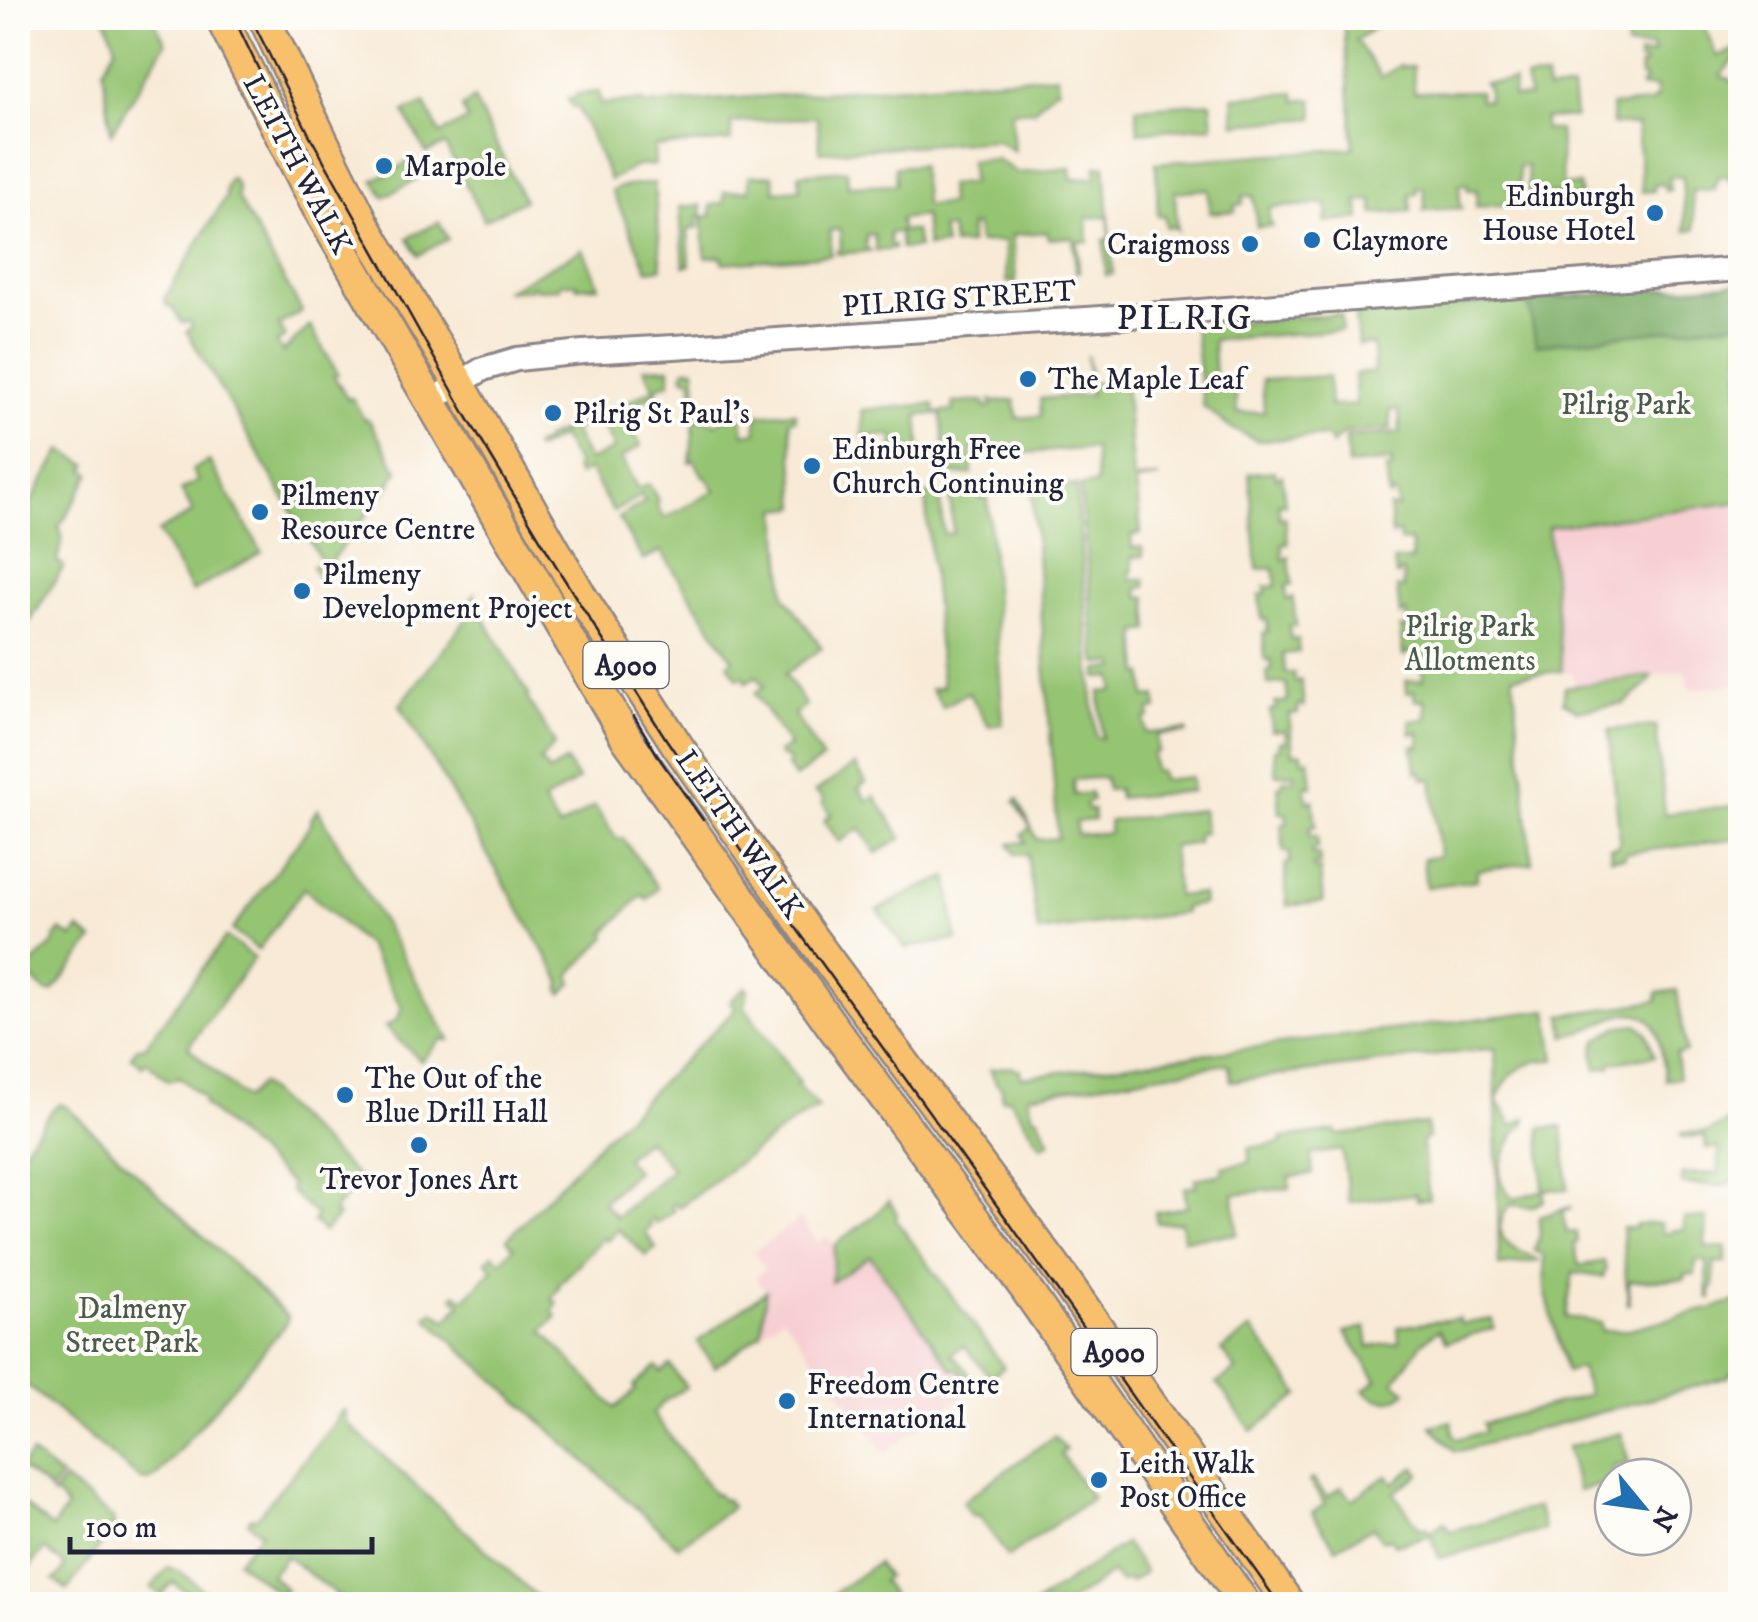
<svg xmlns="http://www.w3.org/2000/svg" width="1758" height="1622" font-family="'IM FELL DW Pica',serif">
	<style>
		.built { fill: #f7cfd3 }
		.green { fill: #95c472; stroke: #5c7356; stroke-width: 2.5; fill-rule: evenodd }
		.forest { fill: #78aa64; stroke: #4d6650; stroke-width: 2.5 }
		.lines { fill: none; stroke-linecap: round; stroke-linejoin: round }
		.minor-casing { stroke: #8d8688; stroke-width: 28 }
		.major-casing { stroke: #8d8688; stroke-width: 35 }
		.minor { stroke: #fff; stroke-width: 22 }
		.major { stroke: #f8bf6c; stroke-width: 30 }
		.tram { stroke: #22223b; stroke-width: 2.5 }
		.poi-dot { fill: #1f6fb2; stroke: #fdfcf7; stroke-width: 4 }
		.labels { text-anchor: middle; stroke-width: 8; stroke-linejoin: round; paint-order: stroke }
		.shield { fill: #fdfcf7; stroke: #646373; stroke-width: 2.5 }
		.shield-label { font-size: 28px; font-weight: bold; fill: #22223b }
		.street-label { font-size: 30px; fill: #22223b; stroke: #fdfcf7 }
		.poi-label { font-size: 30px; fill: #22223b; stroke: #fdfcf7; text-anchor: start }
		.park-label { font-size: 30px; fill: #4a5b4e; stroke: #fdfcf7 }
		.quarter-label { font-size: 35px; letter-spacing: 2.5px; fill: #22223b; stroke: #fdfcf7 }
	</style>
	<rect width="100%" height="100%" fill="#fdfcf7"/>
	<filter id="ink" filterUnits="userSpaceOnUse"><feTurbulence type="fractalNoise" baseFrequency=".01" numOctaves="2"/><feDisplacementMap in="SourceGraphic" scale="20" xChannelSelector="R" yChannelSelector="G"/><feConvolveMatrix kernelMatrix="1 2 1 2 8 2 1 2 1" color-interpolation-filters="sRGB"/></filter>
	<filter id="wash" filterUnits="userSpaceOnUse"><feTurbulence type="fractalNoise" baseFrequency=".0048" numOctaves="4" result="noise"/><feDisplacementMap in="SourceGraphic" scale="40" xChannelSelector="R" yChannelSelector="G"/><feGaussianBlur stdDeviation="2.25" result="paint"/><feColorMatrix in="noise" values="0 0 0 0 0 0 0 0 0 0 0 0 0 0 0 0 0 1.4 0 .05"/><feComposite in="paint" operator="in"/></filter>
	<g filter="url(#wash)">
		<rect width="100%" height="100%" fill="#f8ead6"/>
		<!-- built -->
		<path class="built" d="M 1740,502 L 1740,683 L 1690,690 L 1686,671 L 1574,686 L 1573,673 L 1562,671 L 1548,527 Z
			M 801,1218 L 818,1242 L 827,1236 L 835,1245 L 832,1281 L 870,1255 L 953,1369 L 957,1367 L 973,1389 L 885,1452 L 783,1317 L 761,1333 L 766,1291 L 755,1277 L 765,1269 L 753,1252 Z"/>
		<!-- green -->
		<path class="green" d="M 105,18 L 153,18 L 166,43 L 111,133 L 103,69 L 116,46 Z
			M 1343,18 L 1374,18 L 1378,25 L 1356,40 L 1381,77 L 1400,65 L 1402,67 L 1413,66 L 1414,92 L 1479,91 L 1480,100 L 1488,100 L 1488,88 L 1484,83 L 1514,81 L 1513,97 L 1529,97 L 1526,79 L 1546,78 L 1547,91 L 1572,89 L 1575,117 L 1544,119 L 1544,130 L 1559,130 L 1562,186 L 1579,185 L 1581,199 L 1560,200 L 1559,194 L 1545,195 L 1545,202 L 1528,203 L 1527,166 L 1519,166 L 1519,186 L 1511,187 L 1514,204 L 1476,207 L 1477,190 L 1468,190 L 1467,184 L 1459,184 L 1460,204 L 1462,208 L 1423,210 L 1425,207 L 1424,188 L 1417,188 L 1417,194 L 1410,195 L 1411,211 L 1374,214 L 1373,200 L 1358,202 L 1361,219 L 1325,222 L 1328,214 L 1326,204 L 1270,208 L 1269,219 L 1272,226 L 1257,227 L 1253,196 L 1243,196 L 1243,204 L 1235,205 L 1235,211 L 1210,213 L 1208,189 L 1175,192 L 1177,230 L 1175,227 L 1166,227 L 1165,216 L 1158,216 L 1156,163 L 1354,148 Z
			M 1642,18 L 1708,18 L 1702,21 L 1717,56 L 1740,48 L 1740,53 L 1721,76 L 1740,83 L 1738,95 L 1740,96 L 1740,182 L 1732,183 L 1726,176 L 1719,177 L 1715,183 L 1715,189 L 1692,191 L 1695,230 L 1686,231 L 1682,176 L 1669,177 L 1670,190 L 1665,190 L 1664,184 L 1654,185 L 1654,191 L 1642,192 L 1637,125 L 1613,125 L 1612,106 L 1652,103 L 1653,100 L 1656,99 L 1656,87 L 1641,88 L 1641,84 L 1645,83 L 1645,78 L 1641,77 L 1640,66 L 1644,65 L 1644,61 L 1639,61 L 1639,55 L 1653,54 L 1653,47 L 1627,48 L 1627,35 L 1652,33 L 1652,25 L 1638,26 L 1638,22 L 1642,21 Z
			M 1057,75 L 1058,89 L 1054,89 L 1034,110 L 1011,111 L 1014,151 L 996,140 L 820,152 L 817,117 L 731,123 L 731,141 L 654,147 L 655,165 L 637,166 L 610,180 L 577,106 L 572,108 L 568,99 L 576,98 L 576,94 L 599,92 L 601,104 L 643,101 L 644,105 Z
			M 1295,93 L 1296,101 L 1313,99 L 1314,118 L 1235,124 L 1233,97 Z
			M 474,99 L 524,200 L 484,220 L 445,145 L 426,153 L 404,112 L 425,103 L 440,134 L 467,120 L 462,107 Z
			M 1211,102 L 1213,126 L 1138,132 L 1136,108 Z
			M 996,159 L 1018,173 L 1071,168 L 1072,179 L 1096,177 L 1096,166 L 1105,166 L 1113,274 L 1106,275 L 1104,239 L 1110,238 L 1108,216 L 1087,218 L 1088,241 L 1077,242 L 1079,271 L 1076,272 L 1073,237 L 1049,239 L 1047,232 L 1012,235 L 1016,282 L 1007,282 L 1004,241 L 978,243 L 976,226 L 970,226 L 970,244 L 953,245 L 950,228 L 941,229 L 945,245 L 927,247 L 924,216 L 900,219 L 901,231 L 915,231 L 918,248 L 901,249 L 899,232 L 889,233 L 890,245 L 894,246 L 894,249 L 876,251 L 874,234 L 866,235 L 866,247 L 871,251 L 837,254 L 837,251 L 841,248 L 840,230 L 830,230 L 831,255 L 723,263 L 722,256 L 705,257 L 702,218 L 697,217 L 697,228 L 688,230 L 690,265 L 684,266 L 680,207 L 701,205 L 702,217 L 711,216 L 711,205 L 724,203 L 724,192 L 749,190 L 749,176 L 773,175 L 775,191 L 800,189 L 799,174 L 847,170 L 848,186 L 896,184 L 895,167 L 920,165 L 925,206 L 949,204 L 948,185 L 971,183 L 970,161 Z
			M 409,162 L 417,179 L 384,197 L 374,180 Z
			M 231,178 C 236,181 240,191 237,197 L 302,311 L 279,325 L 285,337 L 277,343 L 283,352 L 310,326 L 338,374 L 334,376 L 348,399 L 352,398 L 364,419 L 369,420 L 398,471 L 391,480 L 392,482 L 323,571 L 323,577 L 326,580 L 321,583 L 312,567 L 318,563 L 319,557 L 187,332 L 192,326 L 189,321 L 182,323 L 172,307 L 167,306 L 164,299 L 226,197 L 226,186 Z
			M 654,183 L 662,268 L 648,270 L 612,191 L 620,187 Z
			M 439,222 L 448,239 L 418,255 L 408,238 Z
			M 583,249 L 599,286 L 577,287 L 577,283 L 561,283 L 560,288 L 535,289 L 535,286 L 531,286 L 530,289 L 504,291 Z
			M 1740,283 L 1740,502 L 1548,527 L 1562,671 L 1513,676 L 1532,863 L 1477,870 L 1477,880 L 1426,887 L 1423,859 L 1439,856 L 1432,779 L 1423,779 L 1421,771 L 1416,773 L 1413,746 L 1420,747 L 1419,732 L 1411,734 L 1410,721 L 1426,719 L 1425,700 L 1415,700 L 1414,692 L 1407,693 L 1406,681 L 1423,680 L 1420,652 L 1406,652 L 1406,655 L 1403,656 L 1400,628 L 1408,629 L 1406,612 L 1400,616 L 1397,588 L 1404,588 L 1403,572 L 1399,572 L 1399,576 L 1396,576 L 1394,561 L 1412,560 L 1411,542 L 1400,541 L 1399,532 L 1392,535 L 1389,507 L 1398,508 L 1396,494 L 1392,493 L 1392,496 L 1389,497 L 1386,468 L 1392,469 L 1392,461 L 1348,465 L 1346,437 L 1400,433 L 1399,410 L 1390,410 L 1391,429 L 1343,433 L 1332,445 L 1329,439 L 1323,436 L 1258,441 L 1229,427 L 1203,406 L 1194,325 L 1341,314 L 1342,330 L 1213,340 L 1215,382 L 1235,382 L 1237,413 L 1264,412 L 1262,380 L 1328,376 L 1330,406 L 1356,405 L 1355,374 L 1374,372 L 1373,345 L 1358,345 L 1355,313 Z
			M 1087,355 L 1091,384 L 1125,381 L 1133,479 L 1159,478 L 1136,481 L 1141,534 L 1131,535 L 1132,548 L 1142,547 L 1143,556 L 1132,557 L 1133,572 L 1130,572 L 1130,579 L 1145,579 L 1146,587 L 1138,588 L 1139,597 L 1147,597 L 1150,630 L 1137,632 L 1140,674 L 1144,674 L 1146,697 L 1156,696 L 1157,709 L 1150,710 L 1150,718 L 1145,719 L 1146,733 L 1187,730 L 1187,733 L 1157,735 L 1158,752 L 1153,753 L 1154,771 L 1160,771 L 1162,780 L 1191,777 L 1192,791 L 1119,798 L 1118,789 L 1107,790 L 1105,777 L 1073,780 L 1074,795 L 1091,793 L 1092,801 L 1088,802 L 1085,805 L 1088,810 L 1093,810 L 1094,820 L 1076,822 L 1077,835 L 1109,833 L 1109,821 L 1202,810 L 1205,833 L 1197,834 L 1197,843 L 1172,847 L 1177,896 L 1202,894 L 1203,904 L 1184,907 L 1184,913 L 1038,932 L 1027,854 L 1016,855 L 1010,844 L 1026,842 L 1022,834 L 1031,828 L 1015,802 L 1018,799 L 1037,840 L 1058,838 L 1032,489 L 1076,485 L 1096,737 L 1102,738 L 1100,692 L 1114,691 L 1113,677 L 1098,678 L 1098,670 L 1116,668 L 1115,663 L 1097,664 L 1095,649 L 1080,486 L 1097,484 L 1094,448 L 995,455 L 994,447 L 971,449 L 972,474 L 947,475 L 941,414 L 918,415 L 921,459 L 894,461 L 892,435 L 863,437 L 862,410 L 934,404 L 935,413 L 953,411 L 953,403 L 984,401 L 986,408 L 991,407 L 991,400 L 994,402 L 1015,400 L 1017,418 L 1041,416 L 1040,399 L 1090,395 Z
			M 670,367 L 670,383 L 656,387 L 657,393 L 624,411 L 641,446 L 621,458 L 638,489 L 649,484 L 659,502 L 656,504 L 664,518 L 715,491 L 705,475 L 703,476 L 694,460 L 690,462 L 695,412 L 691,378 L 686,378 L 683,374 L 686,368 L 695,368 L 700,420 L 709,420 L 716,424 L 724,418 L 742,417 L 744,434 L 757,432 L 756,415 L 795,412 L 796,419 L 790,420 L 797,507 L 778,509 L 785,596 L 822,648 L 785,674 L 806,706 L 794,714 L 823,759 L 795,778 L 787,767 L 789,759 L 781,757 L 778,753 L 789,746 L 755,693 L 764,687 L 757,676 L 746,682 L 744,676 L 738,679 L 728,664 L 733,660 L 661,551 L 643,560 L 618,518 L 645,502 L 642,495 L 613,512 L 589,470 L 578,476 L 575,469 L 578,467 L 561,437 L 536,450 L 534,447 L 545,442 L 544,439 L 569,428 L 572,429 L 571,427 L 586,418 L 590,421 L 573,431 L 589,461 L 614,449 L 598,417 L 654,388 L 644,368 Z
			M 62,450 L 88,465 L 85,470 L 91,473 L 58,529 L 61,531 L 62,540 L 57,561 L 64,566 L 18,641 L 18,536 L 32,512 L 27,508 Z
			M 209,461 L 262,552 L 192,592 L 158,532 L 193,512 L 181,490 L 198,481 L 192,470 Z
			M 1275,471 L 1276,478 L 1282,475 L 1285,504 L 1278,503 L 1280,519 L 1285,517 L 1288,544 L 1282,544 L 1283,560 L 1289,557 L 1292,585 L 1286,585 L 1287,600 L 1293,597 L 1296,626 L 1289,625 L 1291,640 L 1298,639 L 1299,652 L 1283,654 L 1285,673 L 1294,673 L 1295,682 L 1301,680 L 1304,707 L 1298,706 L 1298,714 L 1289,715 L 1293,753 L 1302,753 L 1303,761 L 1309,759 L 1312,786 L 1305,786 L 1307,801 L 1313,799 L 1316,826 L 1310,827 L 1310,836 L 1317,836 L 1318,848 L 1312,849 L 1312,855 L 1319,855 L 1320,865 L 1313,865 L 1314,870 L 1320,870 L 1323,902 L 1287,906 L 1285,864 L 1290,862 L 1289,852 L 1284,852 L 1281,825 L 1287,824 L 1286,813 L 1280,813 L 1278,786 L 1283,785 L 1283,780 L 1295,780 L 1295,774 L 1276,774 L 1274,749 L 1280,748 L 1279,742 L 1286,741 L 1285,730 L 1272,731 L 1270,710 L 1276,709 L 1275,703 L 1288,701 L 1286,683 L 1268,684 L 1267,670 L 1272,670 L 1271,659 L 1265,660 L 1263,633 L 1268,632 L 1267,620 L 1262,620 L 1259,595 L 1266,594 L 1265,587 L 1276,586 L 1274,568 L 1257,569 L 1249,473 Z
			M 977,492 L 978,498 L 988,498 L 1003,724 L 989,726 L 968,692 L 943,707 L 931,689 L 942,687 L 925,495 L 939,494 L 944,534 L 953,533 L 950,493 Z
			M 475,594 L 474,601 L 529,695 L 527,698 L 555,744 L 540,761 L 549,772 L 566,761 L 578,780 L 543,802 L 559,828 L 594,806 L 617,839 L 623,838 L 658,888 L 647,899 L 642,895 L 605,933 L 607,937 L 573,971 L 570,976 L 573,982 L 562,994 L 560,991 L 562,982 L 400,705 L 472,612 L 471,599 Z
			M 1652,676 L 1647,685 L 1624,704 L 1577,710 L 1563,702 L 1565,687 Z
			M 1656,726 L 1665,814 L 1740,805 L 1740,839 L 1625,853 L 1625,857 L 1611,858 L 1610,847 L 1616,847 L 1620,841 L 1609,730 Z
			M 855,765 L 866,783 L 859,788 L 867,801 L 875,796 L 902,838 L 877,853 L 860,828 L 839,842 L 824,820 L 831,815 L 823,804 L 823,798 L 815,792 Z
			M 318,809 L 450,1040 L 441,1040 L 421,1061 L 385,1027 L 397,1020 L 402,1008 L 367,946 L 304,888 L 258,950 L 232,930 L 312,823 L 310,820 Z
			M 948,877 L 957,940 L 905,948 L 878,910 L 918,889 Z
			M 79,929 L 93,940 L 53,992 L 46,992 L 25,972 L 55,941 L 54,939 L 61,930 L 72,938 Z
			M 226,937 L 254,958 L 188,1047 L 245,1099 L 260,1084 L 361,1180 L 335,1209 L 334,1212 L 338,1216 L 324,1232 L 313,1222 L 316,1215 L 290,1191 L 291,1184 L 203,1104 L 205,1100 L 179,1077 L 168,1081 L 147,1062 L 142,1066 L 131,1056 L 138,1047 L 145,1046 Z
			M 745,987 L 748,990 L 744,1006 L 799,1082 L 796,1084 C 803,1093 811,1098 818,1108 L 792,1123 L 679,1207 L 675,1203 L 671,1206 L 674,1211 L 656,1224 L 653,1219 L 649,1222 L 651,1227 L 645,1232 L 656,1248 L 646,1256 L 618,1229 L 607,1241 L 603,1238 L 558,1286 L 560,1288 L 552,1298 L 558,1304 L 552,1311 L 557,1316 L 543,1331 L 615,1408 L 636,1390 L 634,1386 L 656,1366 L 661,1372 L 670,1365 L 686,1387 L 662,1403 L 653,1414 L 714,1494 L 717,1493 L 723,1501 L 726,1499 L 732,1507 L 678,1546 L 427,1318 L 433,1311 L 447,1320 L 461,1304 L 453,1296 L 456,1293 L 465,1299 L 493,1269 L 486,1261 L 493,1254 L 501,1261 L 514,1247 L 507,1239 L 605,1137 L 733,1012 L 735,1007 L 730,1002 ZM 647,1139 L 672,1169 L 616,1217 L 603,1202 L 636,1171 L 625,1158 Z
			M 1677,990 L 1686,1052 L 1676,1054 L 1679,1078 L 1666,1080 C 1660,1045 1661,996 1610,1019 C 1593,1027 1585,1033 1565,1036 L 1562,1015 L 1657,1001 L 1657,993 Z
			M 1548,1010 L 1555,1060 C 1526,1059 1506,1073 1497,1100 L 1513,1126 L 1526,1118 L 1524,1126 C 1514,1132 1514,1135 1509,1145 C 1499,1168 1493,1179 1514,1199 L 1543,1190 L 1540,1128 L 1563,1127 L 1568,1189 L 1544,1190 L 1544,1201 L 1531,1207 L 1510,1205 C 1498,1219 1496,1239 1515,1249 C 1523,1254 1530,1254 1538,1261 L 1499,1266 L 1495,1048 L 1231,1081 L 1229,1065 L 1226,1064 L 1028,1095 L 1033,1116 L 1037,1116 L 1050,1141 L 1042,1146 L 1009,1098 L 1002,1099 L 1002,1088 L 996,1083 L 990,1069 L 1013,1066 L 1014,1069 L 1020,1069 L 1021,1077 Z
			M 1637,1024 L 1646,1032 L 1655,1056 L 1611,1062 L 1611,1067 L 1596,1069 L 1594,1052 L 1597,1040 L 1618,1027 Z
			M 60,1104 L 67,1107 L 288,1317 L 287,1323 L 157,1476 L 149,1481 L 141,1480 L 18,1378 L 18,1156 L 53,1109 Z
			M 1733,1119 L 1736,1121 L 1736,1145 L 1740,1146 L 1740,1179 L 1721,1186 L 1682,1184 L 1682,1174 L 1719,1173 L 1719,1148 L 1706,1148 L 1705,1136 L 1681,1137 L 1681,1133 L 1709,1132 Z
			M 1426,1124 L 1428,1138 L 1422,1140 L 1429,1199 L 1417,1200 L 1416,1194 L 1349,1202 L 1342,1150 L 1311,1154 L 1313,1174 L 1289,1177 L 1290,1188 L 1234,1194 L 1237,1234 L 1183,1239 L 1181,1222 L 1157,1223 L 1155,1212 L 1187,1207 L 1184,1188 L 1196,1186 L 1195,1179 L 1223,1174 L 1222,1167 L 1250,1162 L 1248,1148 L 1282,1143 L 1282,1138 L 1336,1131 L 1337,1135 Z
			M 889,1200 L 897,1214 L 896,1220 L 1004,1367 L 990,1377 L 964,1345 L 952,1354 L 966,1369 L 973,1382 L 976,1381 L 979,1385 L 973,1389 L 958,1368 L 953,1370 L 870,1256 L 831,1282 L 835,1245 L 876,1214 Z
			M 1570,1207 L 1571,1209 L 1562,1212 L 1567,1233 L 1576,1232 L 1578,1242 L 1574,1243 L 1579,1266 L 1604,1261 L 1606,1270 L 1603,1277 L 1573,1273 L 1566,1317 L 1601,1323 L 1601,1331 L 1625,1330 L 1740,1301 L 1740,1371 L 1729,1374 L 1729,1377 L 1459,1451 L 1454,1450 L 1431,1426 L 1452,1421 L 1453,1434 L 1457,1439 L 1485,1432 L 1483,1424 L 1588,1395 L 1581,1368 L 1566,1372 L 1545,1290 L 1544,1256 L 1534,1250 L 1540,1235 L 1539,1217 Z
			M 1684,1218 L 1707,1218 L 1705,1248 L 1726,1247 L 1726,1263 L 1714,1263 L 1714,1288 L 1711,1289 L 1711,1298 L 1708,1298 L 1707,1261 L 1696,1261 L 1695,1274 L 1685,1274 L 1685,1279 L 1629,1281 L 1630,1304 L 1628,1304 L 1622,1228 L 1635,1228 L 1636,1224 L 1661,1223 L 1662,1233 L 1672,1233 L 1672,1230 L 1684,1230 Z
			M 766,1291 L 761,1333 L 715,1367 L 697,1342 Z
			M 1459,1318 L 1461,1324 L 1492,1319 L 1494,1328 L 1447,1342 L 1439,1329 L 1422,1343 L 1394,1382 L 1407,1391 C 1393,1404 1377,1404 1364,1390 L 1377,1380 L 1345,1332 L 1366,1327 L 1369,1347 L 1399,1342 L 1398,1327 Z
			M 1252,1329 L 1300,1395 L 1252,1431 L 1217,1383 L 1236,1370 L 1221,1350 Z
			M 343,1410 L 346,1412 L 346,1422 L 545,1604 L 348,1604 L 286,1556 L 271,1575 L 286,1589 L 281,1595 L 237,1561 L 261,1533 L 248,1522 L 251,1517 L 255,1519 L 337,1420 L 336,1418 Z
			M 1621,1433 L 1629,1463 L 1612,1467 L 1613,1482 L 1578,1491 L 1567,1447 Z
			M 1054,1436 L 1066,1450 L 1061,1454 L 1092,1498 L 1008,1557 L 978,1514 L 973,1517 L 962,1502 Z
			M 31,1454 L 61,1477 L 49,1492 L 45,1486 L 19,1468 Z
			M 1414,1468 L 1416,1468 L 1420,1474 L 1394,1493 L 1420,1529 L 1426,1526 L 1430,1532 L 1444,1522 L 1450,1531 L 1538,1507 L 1544,1530 L 1439,1558 L 1432,1535 L 1394,1545 L 1392,1538 L 1382,1540 L 1373,1527 L 1336,1548 L 1312,1513 L 1325,1504 L 1309,1481 L 1313,1479 L 1327,1497 L 1341,1487 L 1352,1500 L 1387,1475 L 1394,1483 Z
			M 64,1480 L 113,1519 L 114,1528 L 67,1590 L 54,1580 L 60,1575 L 65,1565 L 44,1549 L 18,1583 L 18,1500 L 52,1528 L 67,1508 L 58,1497 L 52,1495 Z
			M 1125,1543 L 1145,1572 L 1131,1582 L 1125,1580 L 1120,1583 L 1112,1573 L 1067,1604 L 1035,1604 Z
			M 877,1563 L 887,1577 L 882,1581 L 899,1604 L 819,1604 Z
			M 168,1567 L 181,1572 L 220,1604 L 190,1604 L 195,1598 L 173,1582 L 163,1592 L 162,1596 L 151,1588 Z"/>
		<!-- forest -->
		<path class="forest" d="M 1740,283 L 1740,322 L 1536,345 L 1528,300 Z"/>
	</g>
	<g filter="url(#ink)">
		<g class="lines">
			<!-- minor casing -->
			<g class="minor-casing">
				<path id="minor" d="M 445,392 L 483,369 L 517,359 L 583,352 L 674,347 L 1174,313 L 1740,269"/>
			</g>
			<!-- major casing -->
			<g class="major-casing">
				<path id="major" d="M 221,18 L 318,208 L 627,739 L 832,1026 L 1023,1285 L 1245,1604
					M 264,18 L 323,142 L 366,228 L 459,383 L 581,596 L 677,745 L 811,937 L 1064,1279 L 1289,1604"/>
			</g>
			<!-- minor -->
			<use href="#minor" class="minor"/>
			<!-- major -->
			<use href="#major" class="major"/>
			<!-- tram -->
			<path class="tram" d="M 234,18 L 258,68 L 326,195
				M 251,18 L 310,136 L 466,415 L 561,574 L 666,739 L 763,882 L 1008,1221 L 1279,1604
				M 634,716 L 661,761 L 703,820"/>
		</g>
	</g>
	<!-- markers -->
	<g class="poi-dot">
		<circle cx="384" cy="166" r="10"/>
		<circle cx="1655" cy="213" r="10"/>
		<circle cx="1312" cy="240" r="10"/>
		<circle cx="1250" cy="244" r="10"/>
		<circle cx="1028" cy="379" r="10"/>
		<circle cx="553" cy="413" r="10"/>
		<circle cx="812" cy="466" r="10"/>
		<circle cx="260" cy="512" r="10"/>
		<circle cx="302" cy="591" r="10"/>
		<circle cx="345" cy="1095" r="10"/>
		<circle cx="419" cy="1145" r="10"/>
		<circle cx="787" cy="1401" r="10"/>
		<circle cx="1099" cy="1480" r="10"/>
	</g>
	<g class="labels">
		<!-- shield labels -->
		<g class="shield">
			<rect x="583.5" y="642" width="85" height="46" rx="8"/>
			<rect x="1071.5" y="1329" width="85" height="46" rx="8"/>
		</g>
		<g class="shield-label">
			<text x="626" y="675">A900</text>
			<text x="1114" y="1362">A900</text>
		</g>
		<!-- street labels -->
		<g class="street-label">
			<text transform="translate(298 164) rotate(62)" y="10">LEITH WALK</text>
			<text transform="translate(959 298) rotate(-4)" y="10">PILRIG STREET</text>
			<text transform="translate(740 834) rotate(55)" y="10">LEITH WALK</text>
		</g>
		<!-- poi labels -->
		<g class="poi-label">
			<text x="404" y="176">Marpole</text>
			<text x="1635" y="206" text-anchor="end">Edinburgh<tspan x="1635" dy="34">House Hotel</tspan></text>
			<text x="1332" y="250">Claymore</text>
			<text x="1230" y="254" text-anchor="end">Craigmoss</text>
			<text x="1048" y="389">The Maple Leaf</text>
			<text x="573" y="423">Pilrig St Paul's</text>
			<text x="832" y="459">Edinburgh Free<tspan x="832" dy="34">Church Continuing</tspan></text>
			<text x="280" y="505">Pilmeny<tspan x="280" dy="34">Resource Centre</tspan></text>
			<text x="322" y="584">Pilmeny<tspan x="322" dy="34">Development Project</tspan></text>
			<text x="365" y="1088">The Out of the<tspan x="365" dy="34">Blue Drill Hall</tspan></text>
			<text x="419" y="1189" text-anchor="middle">Trevor Jones Art</text>
			<text x="807" y="1394">Freedom Centre<tspan x="807" dy="34">International</tspan></text>
			<text x="1119" y="1473">Leith Walk<tspan x="1119" dy="34">Post Office</tspan></text>
		</g>
		<!-- park labels -->
		<g class="park-label">
			<text x="1626" y="414">Pilrig Park</text>
			<text x="1470" y="636">Pilrig Park<tspan x="1470" dy="34">Allotments</tspan></text>
			<text x="132" y="1318">Dalmeny<tspan x="132" dy="34">Street Park</tspan></text>
		</g>
		<!-- quarter labels -->
		<g class="quarter-label">
			<text x="1185" y="329">PILRIG</text>
		</g>
	</g>
	<!-- margin -->
	<rect width="1758" height="1622" fill="none" stroke="#fdfcf7" stroke-width="60"/>
	<!-- north arrow -->
	<g transform="translate(1643 1507) rotate(119)"><circle r="48" fill="#fdfcf7" stroke="#a5a5ac" stroke-width="2.5"/>
	<path d="M0-8L18 38L0 25L-18 38Z" fill="#1f6fb2"/>
	<text y="-15" font-size="28" font-weight="bold" text-anchor="middle" fill="#22223b">N</text>
	</g>
	<!-- scale -->
	<path d="M70 1537v15h302v-15" fill="none" stroke="#22223b" stroke-width="5"/>
	<text x="85" y="1537" font-size="30" fill="#22223b" stroke="#fdfcf7" stroke-width="8" paint-order="stroke">100 m</text>
</svg>
